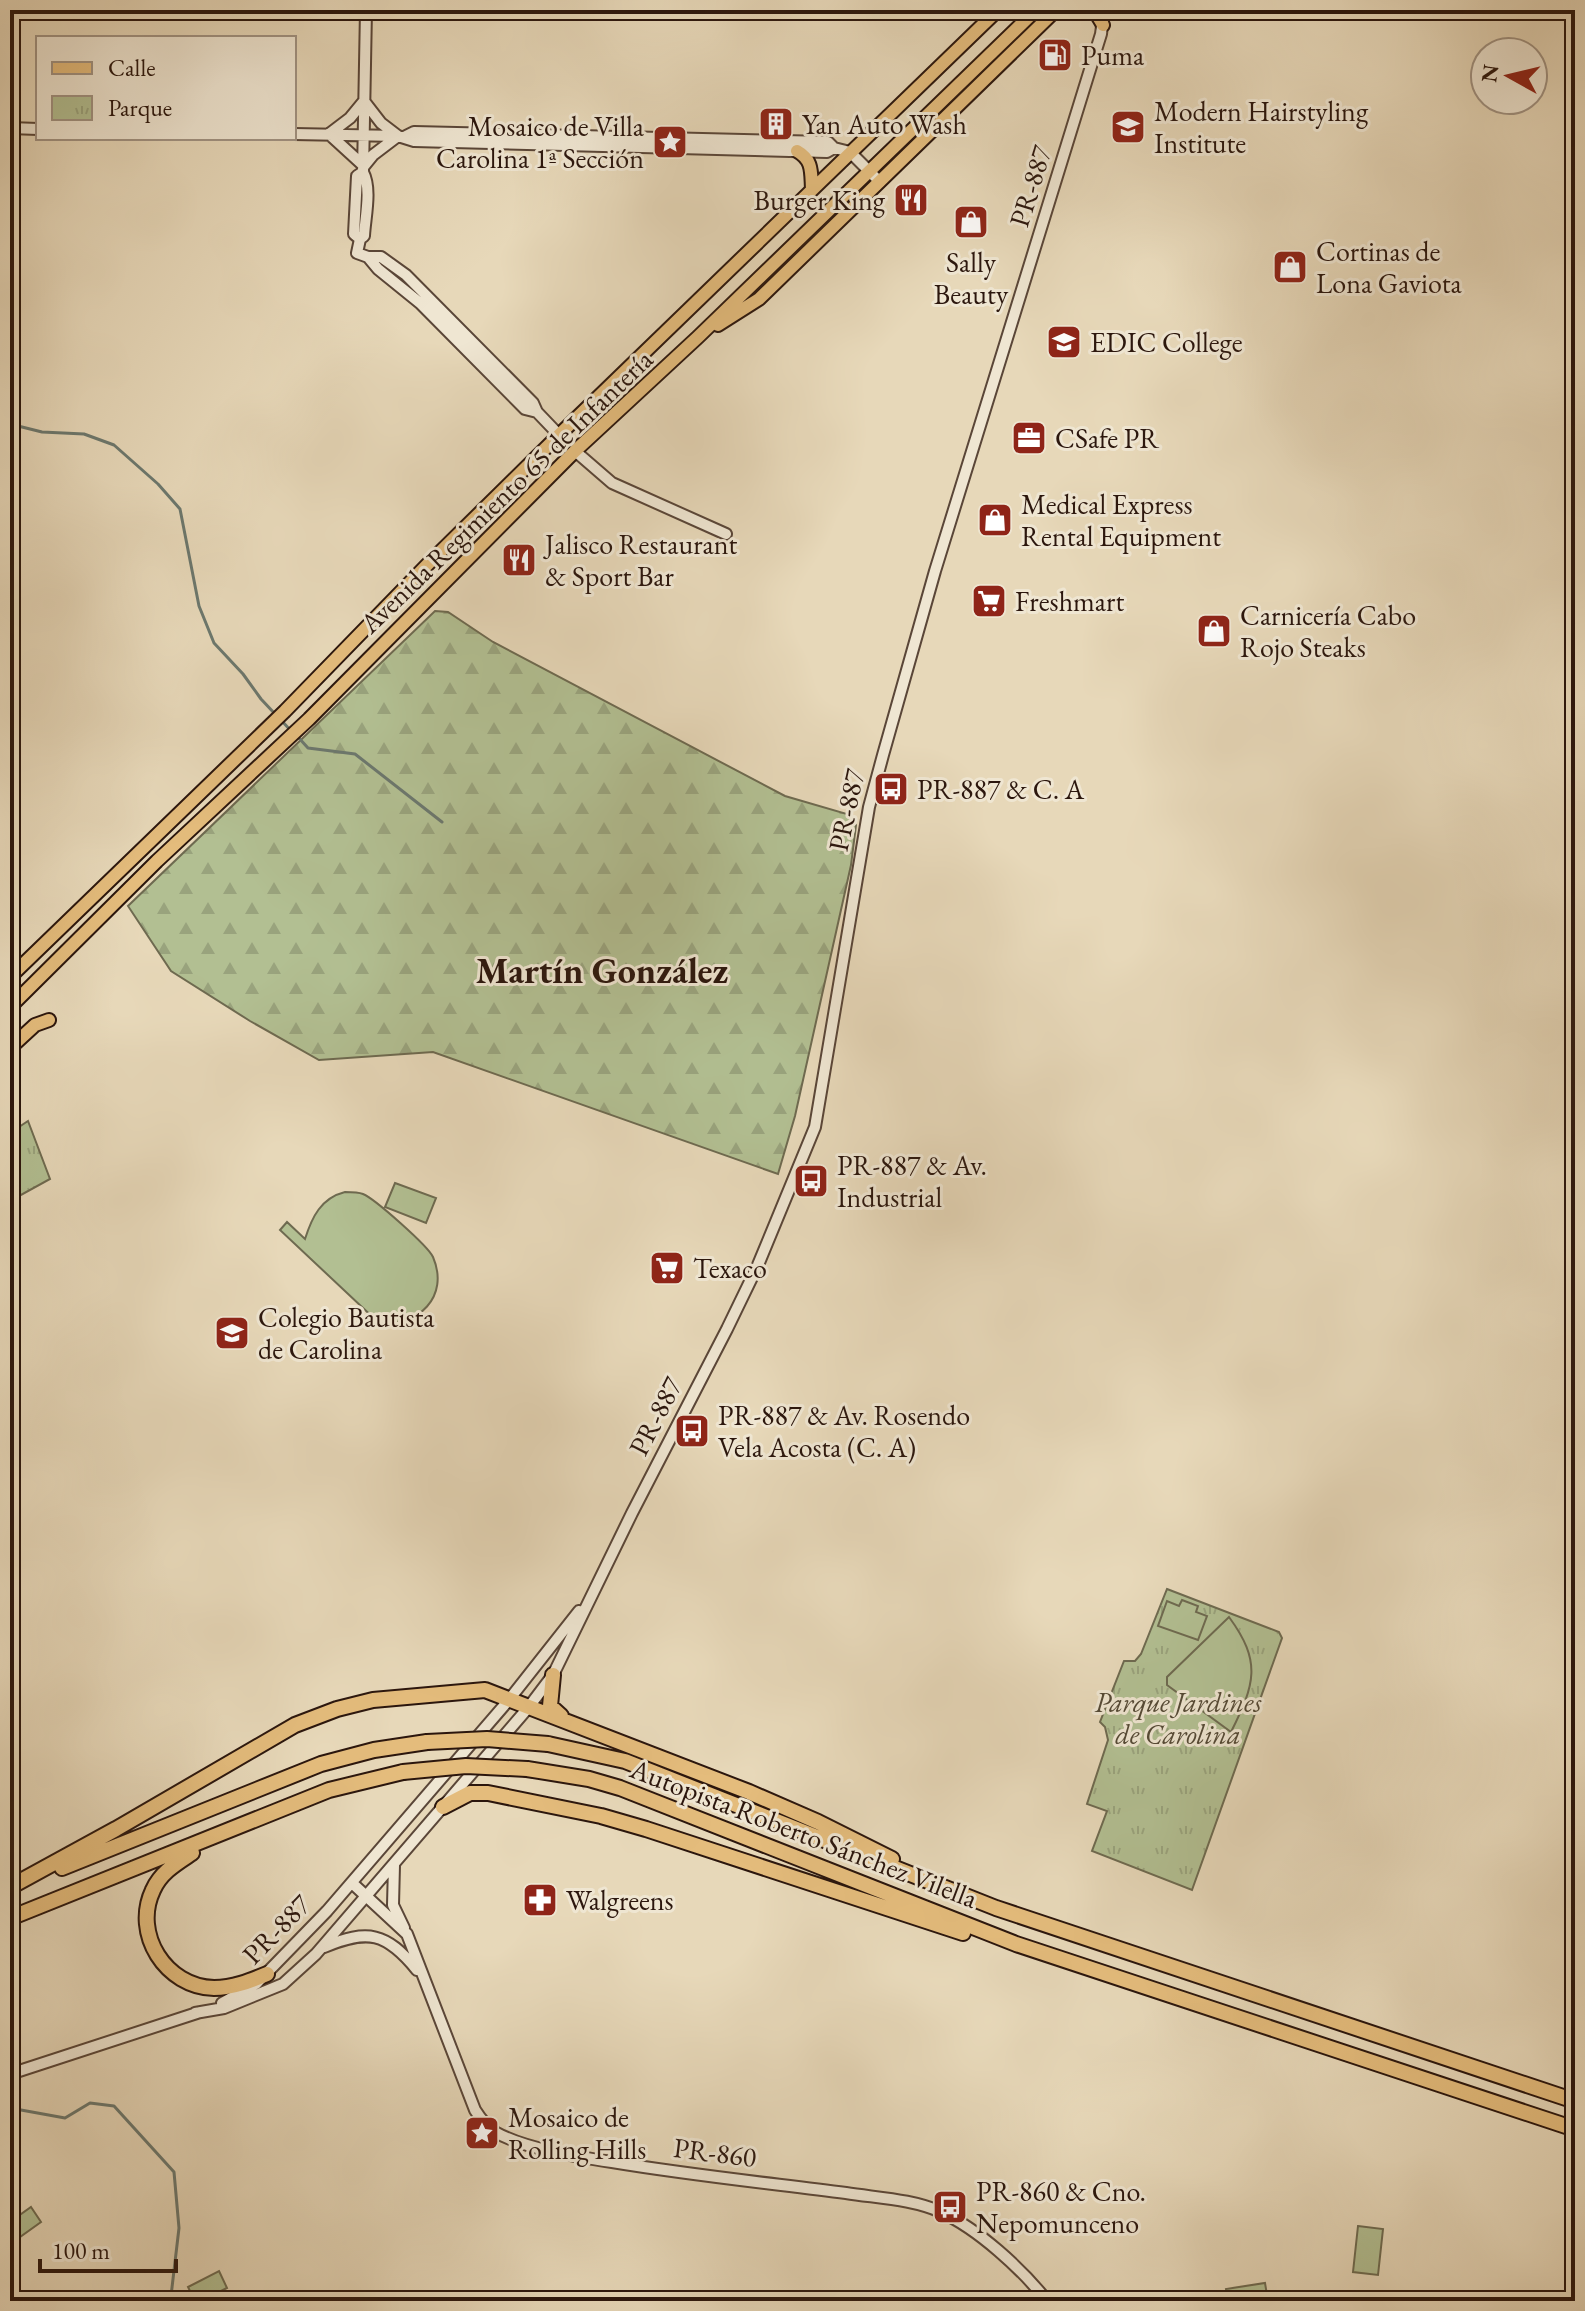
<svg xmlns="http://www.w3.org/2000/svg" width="1585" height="2311" font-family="'EB Garamond',serif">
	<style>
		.forest { fill: url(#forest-firs); stroke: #6e6a50; stroke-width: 2 }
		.park { fill: url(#park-tufts); stroke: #6e6a50; stroke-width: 2 }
		.pitch { fill: #b2bf92; stroke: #6e6a50; stroke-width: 2 }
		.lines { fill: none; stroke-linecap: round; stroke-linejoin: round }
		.stream { stroke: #6c786e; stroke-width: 3 }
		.minor-casing { stroke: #5a4638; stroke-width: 14 }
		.major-casing { stroke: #2b160d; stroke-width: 16 }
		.highway-casing { stroke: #2b160d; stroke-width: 18 }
		.minor { stroke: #efe6d2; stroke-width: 10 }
		.major { stroke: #e4bc7c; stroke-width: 12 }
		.highway { stroke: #e4bc7c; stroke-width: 14 }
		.highway-bridge-casing { stroke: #2b160d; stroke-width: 18; stroke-linecap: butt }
		.highway-bridge { stroke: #e4bc7c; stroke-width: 14 }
		.labels { text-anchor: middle; stroke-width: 6; stroke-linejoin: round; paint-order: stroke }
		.poi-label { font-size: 28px; fill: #2b160d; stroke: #efe6d2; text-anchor: start }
		.street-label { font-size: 28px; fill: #2b160d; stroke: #efe6d2 }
		.park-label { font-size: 28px; font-style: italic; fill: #544935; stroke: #efe6d2 }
		.district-label { font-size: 36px; font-weight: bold; fill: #2b160d; stroke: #efe6d2 }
	</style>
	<defs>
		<pattern id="forest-firs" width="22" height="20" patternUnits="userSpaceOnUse" patternTransform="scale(2)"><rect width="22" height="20" fill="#b2bf92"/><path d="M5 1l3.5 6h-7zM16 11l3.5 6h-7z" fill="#99a37d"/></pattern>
		<pattern id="park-tufts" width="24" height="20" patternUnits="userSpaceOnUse" patternTransform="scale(2)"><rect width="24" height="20" fill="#b2bf92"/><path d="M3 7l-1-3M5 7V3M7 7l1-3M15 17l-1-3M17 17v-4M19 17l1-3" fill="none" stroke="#99a37d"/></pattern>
	</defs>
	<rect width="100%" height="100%" fill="#e7d8b9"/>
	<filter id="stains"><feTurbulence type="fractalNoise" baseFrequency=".0025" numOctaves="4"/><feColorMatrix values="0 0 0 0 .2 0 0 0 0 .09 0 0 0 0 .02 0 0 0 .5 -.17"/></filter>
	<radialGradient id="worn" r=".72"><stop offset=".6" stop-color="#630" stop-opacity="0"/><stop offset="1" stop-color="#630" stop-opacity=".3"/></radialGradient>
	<!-- forest -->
	<path class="forest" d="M 435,611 L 448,612 L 493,642 L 785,796 L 847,814 L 856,825 L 851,865 L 795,1116 L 778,1174 L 433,1052 L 319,1060 L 250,1021 L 171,971 L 128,906 Z"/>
	<!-- park -->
	<path class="park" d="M 28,1121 L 50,1179 L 10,1201 L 10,1133 Z
		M 1167,1589 L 1279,1632 L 1282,1638 L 1192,1890 L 1092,1851 L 1107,1811 L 1087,1804 L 1108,1740 L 1105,1727 L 1100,1722 L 1124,1661 L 1135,1661 L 1141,1654 Z"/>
	<!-- pitch -->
	<path class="pitch" d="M 395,1183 L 436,1198 L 426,1223 L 385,1207 Z
		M 345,1192 C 351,1192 358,1192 363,1194 C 375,1199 428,1246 433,1257 C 450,1297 418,1327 379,1323 L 280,1230 L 287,1222 L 305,1239 C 312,1217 321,1198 345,1192 Z
		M 1182,1600 L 1198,1606 L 1196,1612 L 1207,1616 L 1198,1640 L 1158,1626 L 1167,1601 L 1179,1606 Z
		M 1229,1617 C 1262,1662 1255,1684 1231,1732 L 1167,1685 L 1167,1677 Z
		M 31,2207 L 41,2222 L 20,2237 L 10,2222 Z
		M 1358,2226 L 1383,2229 L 1378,2275 L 1353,2272 Z
		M 219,2271 L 227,2288 L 201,2301 L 195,2301 L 188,2287 Z
		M 1265,2283 L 1268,2301 L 1228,2301 L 1226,2289 Z"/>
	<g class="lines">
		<!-- stream -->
		<path class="stream" d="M 10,424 L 42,432 L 84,434 L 114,445 L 158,484 L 180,509 L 199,606 L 214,643 L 243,674 L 261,699 L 276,715
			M 281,720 L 292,732
			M 298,737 L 308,748 L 355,754 L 442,822
			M 10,2108 L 65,2118 L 90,2103 L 114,2106 L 174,2172 L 179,2228 L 171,2296 L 169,2301"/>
		<!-- minor casing -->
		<g class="minor-casing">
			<path id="minor" d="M 366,10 L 363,172 C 372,189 365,217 364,236 L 360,239 L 357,253 L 368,257 L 381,257 L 406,275 L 533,403 L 537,412 L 559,435
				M 364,101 L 381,123 L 398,136 L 373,155 L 364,166 L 329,134 L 350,118 Z
				M 10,128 L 38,129
				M 294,134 L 398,136 L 414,141 L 827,152 L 834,148
				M 406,136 L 414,132 L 828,142 L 834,148 L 850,152 L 880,182
				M 360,239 L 354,234 L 357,176 L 363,172
				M 368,257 L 378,269 L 420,303 L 525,409 L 537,412
				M 575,451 L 612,483 L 726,534
				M 394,1865 L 393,1905 L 404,1928
				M 352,1883 L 407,1934 L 475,2110 C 480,2118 486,2126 495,2132 C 525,2149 578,2157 612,2162 C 690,2175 768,2183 846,2193 C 877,2198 912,2199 941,2212 C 978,2229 1022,2269 1047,2301
				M 324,1947 C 368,1929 386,1932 417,1970
				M 222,2003 L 256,1984 L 327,1911 L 508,1701 L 579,1611
				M 195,2013 L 224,2008 L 283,1984 L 316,1954 L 528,1708 L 553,1675 L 632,1513 L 727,1329 L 758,1265 L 815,1127 L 869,807 L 883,755 L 935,571 L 1101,34 L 1104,10
				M 10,2074 L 200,2012"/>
		</g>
		<!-- major casing -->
		<g class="major-casing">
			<path id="major" d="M 1094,10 L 1103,25
				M 797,151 C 813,160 811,172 812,189
				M 718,325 L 759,299 L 1056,10
				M 10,977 L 285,711 L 428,564 L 559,435 L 998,10
				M 10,1007 L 157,861 L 309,719 L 575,451 L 698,337 L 1036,10
				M 10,1048 L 35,1025 L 49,1020"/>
		</g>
		<!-- highway casing -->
		<g class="highway-casing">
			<path id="highway" d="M 553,1675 L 550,1706 L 561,1716
				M 548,1744 L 625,1761 L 996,1908 L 1575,2101
				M 527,1769 L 589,1779 L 620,1788 L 1016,1944 L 1575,2129
				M 443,1807 L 470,1793 L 488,1793 L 601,1816 L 646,1829 L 963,1933
				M 192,1853 C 177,1863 161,1872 153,1890 C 132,1934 166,1987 214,1988 C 233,1988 250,1981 267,1974
				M 62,1868 L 321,1764 L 374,1750 L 427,1742
				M 10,1887 L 116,1829 L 295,1725 L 337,1709 L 373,1700 L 485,1690 L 749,1792 L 818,1822 L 892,1859
				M 10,1918 L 329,1790 L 403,1772"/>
		</g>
		<!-- minor -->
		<use href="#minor" class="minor"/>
		<!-- major -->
		<use href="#major" class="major"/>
		<!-- highway -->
		<use href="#highway" class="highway"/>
		<!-- highway-bridge casing -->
		<g class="highway-bridge-casing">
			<path id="highway-bridge" d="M 427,1742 L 487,1739 L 548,1744
				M 403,1772 L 466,1766 L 527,1769"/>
		</g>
		<!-- highway-bridge -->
		<use href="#highway-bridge" class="highway-bridge"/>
	</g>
	<!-- icons -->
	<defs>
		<g id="fuel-square" transform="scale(1.8)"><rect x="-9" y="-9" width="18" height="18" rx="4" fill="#8f2418" stroke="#efe6d2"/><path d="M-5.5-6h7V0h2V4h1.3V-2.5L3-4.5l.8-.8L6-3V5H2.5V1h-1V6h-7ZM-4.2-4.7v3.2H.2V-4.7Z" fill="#fff"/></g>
		<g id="building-square" transform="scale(1.8)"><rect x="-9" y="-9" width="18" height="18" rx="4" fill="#8f2418" stroke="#efe6d2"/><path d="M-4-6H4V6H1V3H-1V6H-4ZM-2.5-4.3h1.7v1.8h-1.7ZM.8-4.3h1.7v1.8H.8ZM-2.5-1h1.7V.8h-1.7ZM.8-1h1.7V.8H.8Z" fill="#fff"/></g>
		<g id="university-square" transform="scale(1.8)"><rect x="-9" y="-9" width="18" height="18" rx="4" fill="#8f2418" stroke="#efe6d2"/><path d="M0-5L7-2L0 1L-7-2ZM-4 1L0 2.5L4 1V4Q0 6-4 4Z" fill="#fff"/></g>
		<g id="sight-square" transform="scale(1.8)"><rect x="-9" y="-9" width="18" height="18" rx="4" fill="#8f2418" stroke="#efe6d2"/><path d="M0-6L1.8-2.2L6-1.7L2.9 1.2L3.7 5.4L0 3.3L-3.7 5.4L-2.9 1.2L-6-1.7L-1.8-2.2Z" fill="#fff"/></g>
		<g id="restaurant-square" transform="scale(1.8)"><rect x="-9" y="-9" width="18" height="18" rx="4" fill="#8f2418" stroke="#efe6d2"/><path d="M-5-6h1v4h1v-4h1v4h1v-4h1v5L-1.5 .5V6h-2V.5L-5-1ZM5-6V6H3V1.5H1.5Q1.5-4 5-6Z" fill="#fff"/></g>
		<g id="shop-square" transform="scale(1.8)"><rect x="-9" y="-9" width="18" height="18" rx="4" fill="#8f2418" stroke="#efe6d2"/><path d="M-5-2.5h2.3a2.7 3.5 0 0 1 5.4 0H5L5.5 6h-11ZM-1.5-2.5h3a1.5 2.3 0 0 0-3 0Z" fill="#fff"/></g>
		<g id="office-square" transform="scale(1.8)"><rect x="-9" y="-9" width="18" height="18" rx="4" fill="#8f2418" stroke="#efe6d2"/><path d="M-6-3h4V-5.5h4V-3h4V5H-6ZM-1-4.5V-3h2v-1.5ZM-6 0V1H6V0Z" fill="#fff"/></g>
		<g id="supermarket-square" transform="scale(1.8)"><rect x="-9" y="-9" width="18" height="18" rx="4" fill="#8f2418" stroke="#efe6d2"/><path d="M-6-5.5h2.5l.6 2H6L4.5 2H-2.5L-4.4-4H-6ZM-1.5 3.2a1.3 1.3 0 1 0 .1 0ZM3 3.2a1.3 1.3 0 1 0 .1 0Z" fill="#fff"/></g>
		<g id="bus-square" transform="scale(1.8)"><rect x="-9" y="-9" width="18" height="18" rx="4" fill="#8f2418" stroke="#efe6d2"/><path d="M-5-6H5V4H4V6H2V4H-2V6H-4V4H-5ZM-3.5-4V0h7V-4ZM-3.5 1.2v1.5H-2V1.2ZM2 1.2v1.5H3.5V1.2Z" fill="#fff"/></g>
		<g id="pharmacy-square" transform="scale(1.8)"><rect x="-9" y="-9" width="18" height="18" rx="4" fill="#8f2418" stroke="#efe6d2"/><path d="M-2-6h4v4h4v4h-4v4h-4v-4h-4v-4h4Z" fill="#fff"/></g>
	</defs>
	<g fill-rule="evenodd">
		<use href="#fuel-square" x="1055" y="55"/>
		<use href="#building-square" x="776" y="124"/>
		<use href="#university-square" x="1128" y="127"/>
		<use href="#sight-square" x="670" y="142"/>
		<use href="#restaurant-square" x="911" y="200"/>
		<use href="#shop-square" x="971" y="222"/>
		<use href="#shop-square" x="1290" y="267"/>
		<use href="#university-square" x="1064" y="342"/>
		<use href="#office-square" x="1029" y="438"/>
		<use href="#shop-square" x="995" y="520"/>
		<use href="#restaurant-square" x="519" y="560"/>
		<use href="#supermarket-square" x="989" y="601"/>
		<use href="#shop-square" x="1214" y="631"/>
		<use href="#bus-square" x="891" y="789"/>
		<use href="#bus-square" x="811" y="1181"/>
		<use href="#supermarket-square" x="667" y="1268"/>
		<use href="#university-square" x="232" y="1333"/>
		<use href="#bus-square" x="692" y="1431"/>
		<use href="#pharmacy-square" x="540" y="1900"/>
		<use href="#sight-square" x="482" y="2133"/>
		<use href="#bus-square" x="950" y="2207"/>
	</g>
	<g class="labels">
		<!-- poi labels -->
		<g class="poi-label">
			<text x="1081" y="65">Puma</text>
			<text x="1154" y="121">Modern Hairstyling<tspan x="1154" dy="32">Institute</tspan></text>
			<text x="802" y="134">Yan Auto Wash</text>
			<text x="644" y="136" text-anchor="end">Mosaico de Villa<tspan x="644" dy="32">Carolina 1ª Sección</tspan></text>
			<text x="885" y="210" text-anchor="end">Burger King</text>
			<text x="1316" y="261">Cortinas de<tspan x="1316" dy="32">Lona Gaviota</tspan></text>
			<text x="971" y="272" text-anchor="middle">Sally<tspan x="971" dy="32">Beauty</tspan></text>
			<text x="1090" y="352">EDIC College</text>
			<text x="1055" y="448">CSafe PR</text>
			<text x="1021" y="514">Medical Express<tspan x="1021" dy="32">Rental Equipment</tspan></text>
			<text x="545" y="554">Jalisco Restaurant<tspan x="545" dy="32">&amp; Sport Bar</tspan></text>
			<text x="1015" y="611">Freshmart</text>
			<text x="1240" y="625">Carnicería Cabo<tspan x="1240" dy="32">Rojo Steaks</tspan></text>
			<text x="917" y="799">PR-887 &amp; C. A</text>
			<text x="837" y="1175">PR-887 &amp; Av.<tspan x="837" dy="32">Industrial</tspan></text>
			<text x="693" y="1278">Texaco</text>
			<text x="258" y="1327">Colegio Bautista<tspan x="258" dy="32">de Carolina</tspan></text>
			<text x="718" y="1425">PR-887 &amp; Av. Rosendo<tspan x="718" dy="32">Vela Acosta (C. A)</tspan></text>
			<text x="566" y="1910">Walgreens</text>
			<text x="508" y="2127">Mosaico de<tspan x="508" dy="32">Rolling Hills</tspan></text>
			<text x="976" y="2201">PR-860 &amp; Cno.<tspan x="976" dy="32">Nepomunceno</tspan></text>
		</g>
		<!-- street labels -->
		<g class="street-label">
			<text transform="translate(1030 186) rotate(-73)" y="10">PR-887</text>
			<text transform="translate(506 491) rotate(-44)" y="10">Avenida Regimiento 65 de Infantería</text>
			<text transform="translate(846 810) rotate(-78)" y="10">PR-887</text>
			<text transform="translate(655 1416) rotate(-63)" y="10">PR-887</text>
			<text transform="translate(804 1833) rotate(21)" y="10">Autopista Roberto Sánchez Vilella</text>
			<text transform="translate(276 1929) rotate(-46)" y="10">PR-887</text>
			<text transform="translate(715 2152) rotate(7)" y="10">PR-860</text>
		</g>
		<!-- park labels -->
		<g class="park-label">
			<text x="1178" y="1712">Parque Jardines<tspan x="1178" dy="32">de Carolina</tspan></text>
		</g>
		<!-- district labels -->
		<g class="district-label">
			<text x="602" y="983">Martín González</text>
		</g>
	</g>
	<!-- margin -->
	<rect width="1585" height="2311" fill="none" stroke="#e7d8b9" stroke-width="40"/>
	<rect x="12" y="12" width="1561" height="2287" fill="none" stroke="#2b160d" stroke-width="4"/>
	<rect x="20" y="20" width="1545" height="2271" fill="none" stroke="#2b160d" stroke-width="2"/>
	<!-- legend -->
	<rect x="36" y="36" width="260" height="104" fill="#efe6d2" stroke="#a19383" stroke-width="2"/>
	<rect x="52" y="62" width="40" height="12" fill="#e4bc7c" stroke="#a19383" stroke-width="2"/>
	<text x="108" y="76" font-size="24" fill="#2b160d">Calle</text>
	<rect x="52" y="96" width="40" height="24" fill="url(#park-tufts)" stroke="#a19383" stroke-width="2"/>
	<text x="108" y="116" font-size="24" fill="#2b160d">Parque</text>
	<!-- north arrow -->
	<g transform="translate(1509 76) rotate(278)"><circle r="38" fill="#efe6d2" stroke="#a19383" stroke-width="2"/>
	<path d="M0-6L14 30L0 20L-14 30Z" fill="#8f2418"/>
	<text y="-12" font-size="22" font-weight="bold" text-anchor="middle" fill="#2b160d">N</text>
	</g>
	<!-- scale -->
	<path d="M40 2259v12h136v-12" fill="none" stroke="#2b160d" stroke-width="4"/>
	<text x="52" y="2259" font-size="24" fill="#2b160d" stroke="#efe6d2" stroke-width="6" paint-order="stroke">100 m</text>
	<rect width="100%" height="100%" filter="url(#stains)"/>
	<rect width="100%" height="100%" fill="url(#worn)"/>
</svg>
